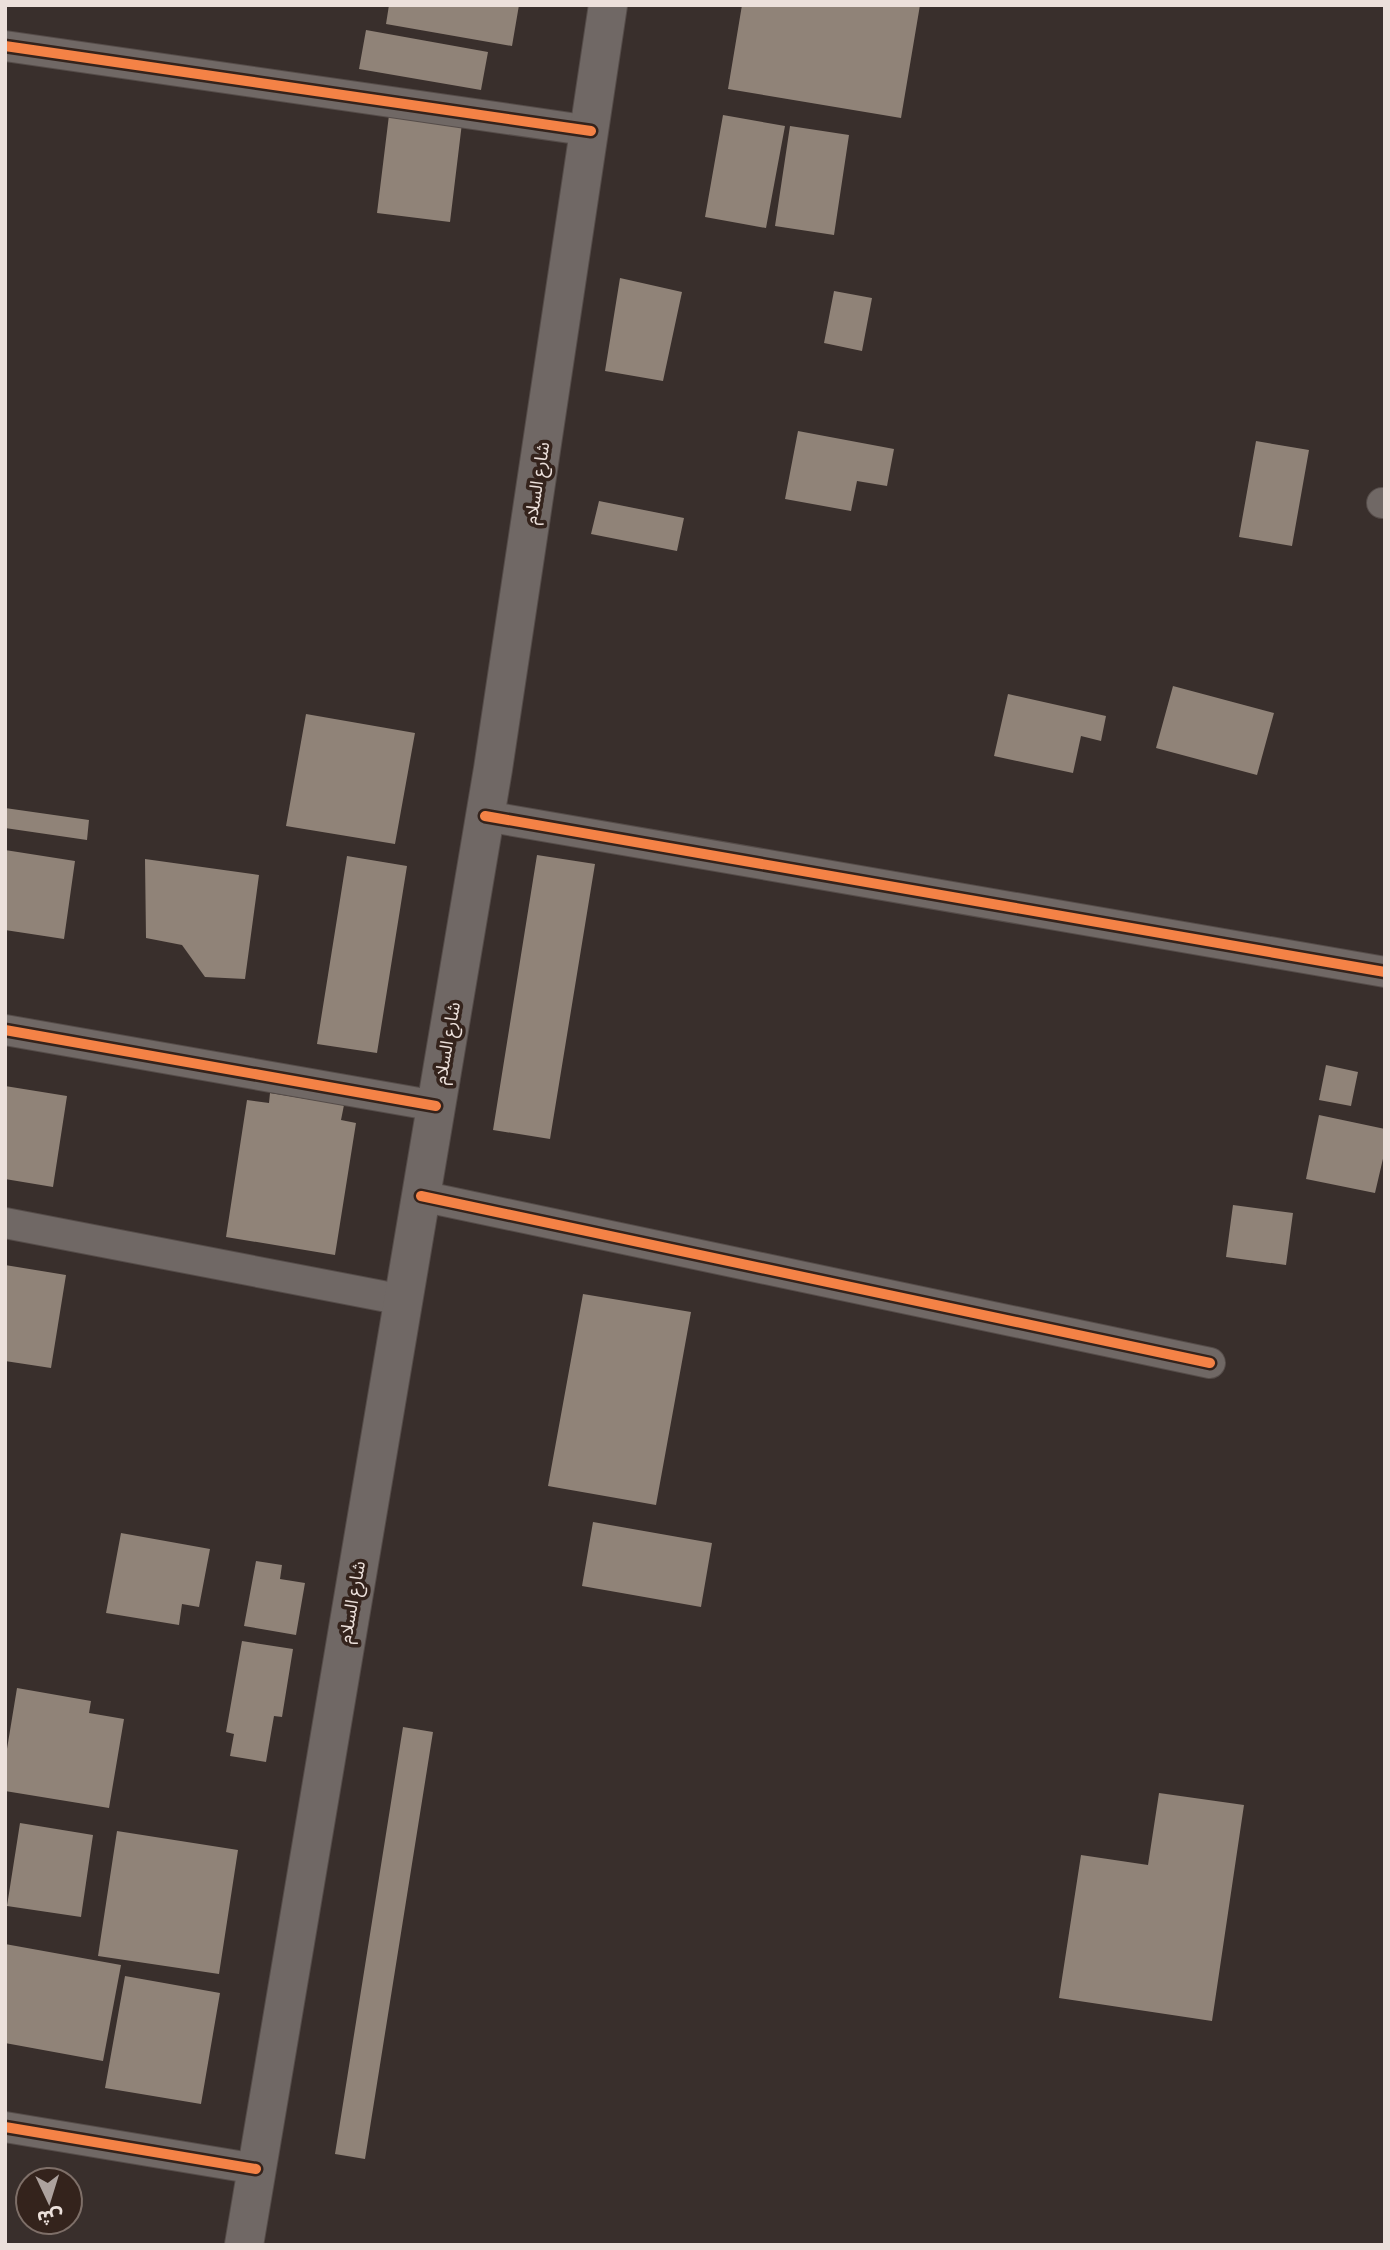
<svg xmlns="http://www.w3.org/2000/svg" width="1390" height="2250" font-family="'Fira Sans Condensed','Noto Sans Arabic',sans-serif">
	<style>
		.building { fill: #908378 }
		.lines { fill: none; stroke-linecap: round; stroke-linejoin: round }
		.street-casing { stroke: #554c49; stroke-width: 32 }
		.secondary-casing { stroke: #554c49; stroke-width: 40 }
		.street { stroke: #706865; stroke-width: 30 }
		.secondary { stroke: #706865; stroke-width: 38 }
		.cycleway-casing { stroke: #34231c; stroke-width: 15 }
		.cycleway { stroke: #f48246; stroke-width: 10 }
		.labels { text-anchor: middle; stroke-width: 7; stroke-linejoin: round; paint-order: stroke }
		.street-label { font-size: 18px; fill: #ece0db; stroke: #34231c }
	</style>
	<rect width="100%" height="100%" fill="#392f2c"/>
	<!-- building -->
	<path class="building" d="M 389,5 L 519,5 L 512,46 L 386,24 Z
		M 742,5 L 920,5 L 901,118 L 728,89 Z
		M 366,30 L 488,52 L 481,90 L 359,69 Z
		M 389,115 L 462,123 L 450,222 L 377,213 Z
		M 723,115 L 785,126 L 766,228 L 705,217 Z
		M 790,126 L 849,135 L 834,235 L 775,226 Z
		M 620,278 L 682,292 L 663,381 L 605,371 Z
		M 834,291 L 872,298 L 862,351 L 824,343 Z
		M 798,431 L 894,449 L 887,486 L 857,481 L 851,511 L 785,499 Z
		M 1256,441 L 1309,450 L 1292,546 L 1239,537 Z
		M 599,501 L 684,518 L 677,551 L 591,534 Z
		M 1173,686 L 1274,713 L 1257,775 L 1156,748 Z
		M 1008,694 L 1106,716 L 1101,741 L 1081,736 L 1073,773 L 994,756 Z
		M 306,714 L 415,733 L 395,844 L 286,826 Z
		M 5,808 L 89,820 L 87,840 L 5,828 Z
		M 5,850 L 75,861 L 64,939 L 5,930 Z
		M 537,855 L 595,864 L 550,1139 L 493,1130 Z
		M 347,856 L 407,866 L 377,1053 L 317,1044 Z
		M 145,859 L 259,875 L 245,979 L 205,977 L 182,945 L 146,938 Z
		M 1326,1065 L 1358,1072 L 1351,1106 L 1319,1100 Z
		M 5,1086 L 67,1096 L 53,1187 L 5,1179 Z
		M 270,1093 L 344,1105 L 341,1120 L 356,1123 L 335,1255 L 226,1237 L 247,1100 L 269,1103 Z
		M 1319,1115 L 1385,1129 L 1385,1150 L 1375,1193 L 1306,1179 Z
		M 1233,1205 L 1293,1213 L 1286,1265 L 1226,1257 Z
		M 5,1265 L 66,1275 L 51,1368 L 5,1361 Z
		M 583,1294 L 691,1312 L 656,1505 L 548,1486 Z
		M 593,1522 L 712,1543 L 701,1607 L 582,1586 Z
		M 121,1533 L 210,1549 L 199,1607 L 182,1604 L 179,1625 L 106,1613 Z
		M 256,1561 L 282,1565 L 280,1579 L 305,1583 L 296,1635 L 244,1626 Z
		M 242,1641 L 293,1649 L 282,1717 L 274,1716 L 266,1762 L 230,1756 L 234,1734 L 226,1732 Z
		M 17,1688 L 91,1701 L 89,1713 L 124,1719 L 109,1808 L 5,1791 L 5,1761 Z
		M 403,1727 L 433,1732 L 365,2159 L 335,2154 Z
		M 1159,1793 L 1244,1805 L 1212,2021 L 1059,1998 L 1081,1855 L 1148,1865 Z
		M 20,1823 L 93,1835 L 81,1917 L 7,1906 Z
		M 117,1831 L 238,1850 L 219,1974 L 98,1956 Z
		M 5,1944 L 121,1965 L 103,2061 L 5,2043 Z
		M 125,1976 L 220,1993 L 201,2104 L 105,2088 Z"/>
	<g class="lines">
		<!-- street casing -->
		<g class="street-casing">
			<path id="street" d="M 5,46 L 591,131
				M 1382,503 L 1385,503
				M 485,816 L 1385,972
				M 5,1030 L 436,1106
				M 421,1196 L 1210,1363
				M 5,1223 L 403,1300
				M 5,2127 L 256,2169"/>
		</g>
		<!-- secondary casing -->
		<g class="secondary-casing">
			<path id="secondary" d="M 244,2245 L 493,769 L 608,5"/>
		</g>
		<!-- street -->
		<use href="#street" class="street"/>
		<!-- secondary -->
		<use href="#secondary" class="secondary"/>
		<!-- cycleway casing -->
		<g class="cycleway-casing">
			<path id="cycleway" d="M 5,46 L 591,131
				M 485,816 L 1385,972
				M 5,1030 L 436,1106
				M 421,1196 L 1210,1363
				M 5,2127 L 256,2169"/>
		</g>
		<!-- cycleway -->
		<use href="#cycleway" class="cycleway"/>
	</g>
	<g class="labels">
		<!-- street labels -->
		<g class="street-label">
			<text transform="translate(537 483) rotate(-81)" y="6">شارع السلام</text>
			<text transform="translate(447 1043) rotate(-80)" y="6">شارع السلام</text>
			<text transform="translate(352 1602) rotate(-80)" y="6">شارع السلام</text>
		</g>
	</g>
	<!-- border -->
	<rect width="1390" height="2250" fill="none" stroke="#ece0db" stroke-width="14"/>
	<!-- north arrow -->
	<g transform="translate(49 2201) rotate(176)"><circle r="33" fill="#34231c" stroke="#7e6f68" stroke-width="2"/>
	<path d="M0-5L12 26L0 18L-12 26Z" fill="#ada29e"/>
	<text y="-10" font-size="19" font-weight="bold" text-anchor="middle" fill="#ece0db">ش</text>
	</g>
</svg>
